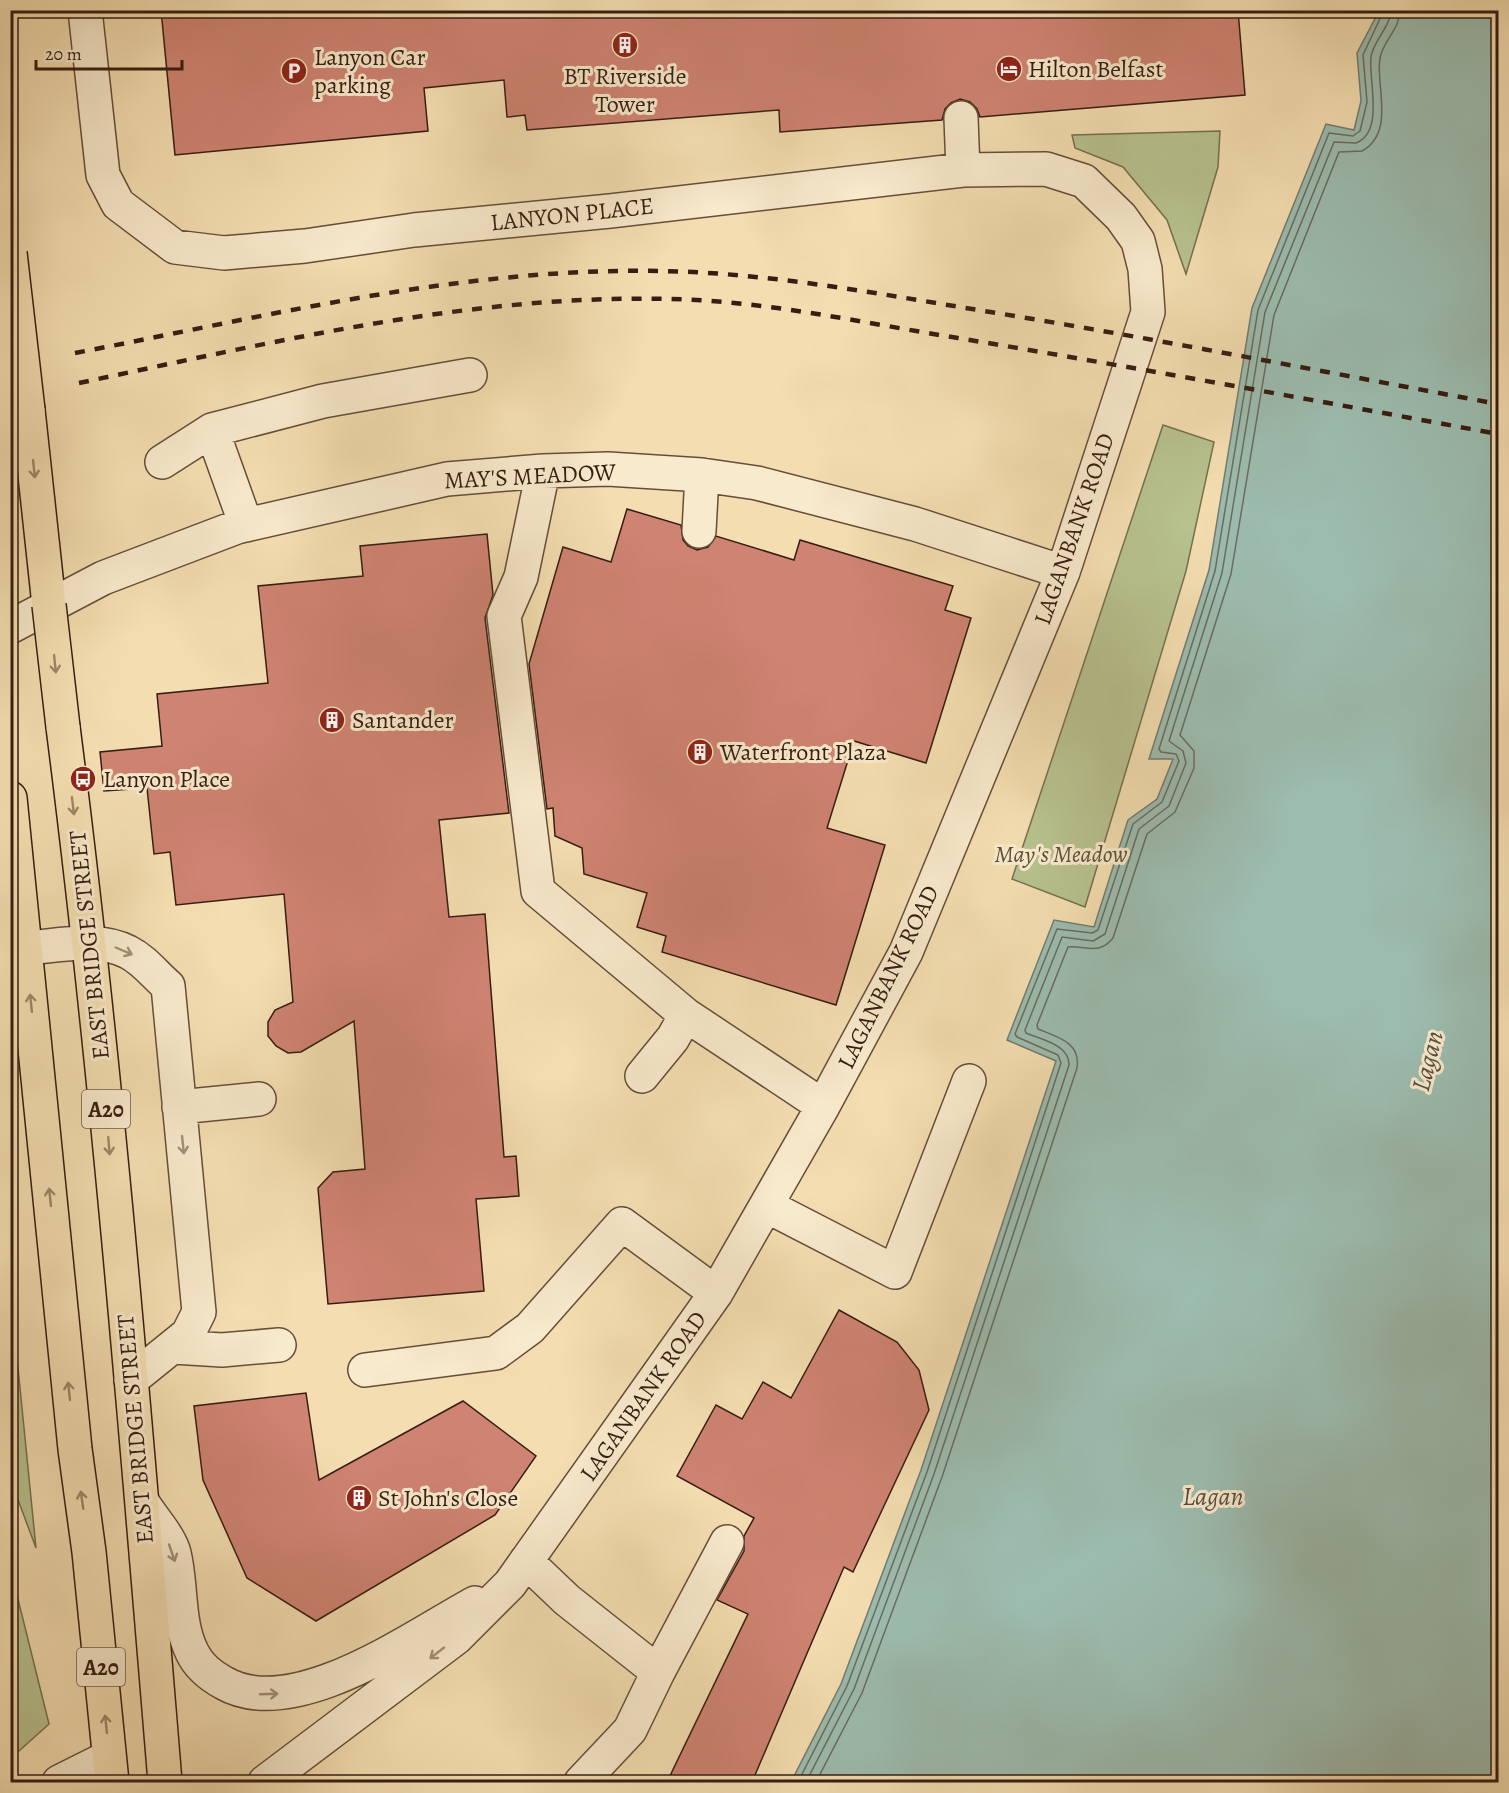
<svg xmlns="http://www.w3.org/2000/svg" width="1509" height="1793" font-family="Alegreya,serif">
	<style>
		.green { fill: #b7c28f; stroke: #767050; stroke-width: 1.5 }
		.water { fill: #9cbcaf; stroke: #737c70; stroke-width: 1.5 }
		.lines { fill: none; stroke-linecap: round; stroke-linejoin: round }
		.shore { stroke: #696c60; stroke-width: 1.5 }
		.building { fill: #cf8372; stroke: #361d12; stroke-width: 1.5 }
		.minor-casing { stroke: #664d3a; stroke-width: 36 }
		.major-casing { stroke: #361d12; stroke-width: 36 }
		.minor { stroke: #f8eacc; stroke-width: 33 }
		.major { stroke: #f4deb1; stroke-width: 33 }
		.rail { stroke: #361d12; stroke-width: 4.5; stroke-dasharray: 10 10; stroke-linecap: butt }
		.major-bridge-casing { stroke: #361d12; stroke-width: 36; stroke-linecap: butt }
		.major-bridge { stroke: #f4deb1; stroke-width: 33 }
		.oneway { stroke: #9e8769 }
		.oneway2 { stroke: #a18e78 }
		.labels { text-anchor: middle; stroke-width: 6; stroke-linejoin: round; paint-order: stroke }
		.shield { fill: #f8eacc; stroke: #705a4a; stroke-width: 1.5 }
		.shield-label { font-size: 22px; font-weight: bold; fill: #361d12 }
		.poi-label { font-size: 24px; fill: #361d12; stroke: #f8eacc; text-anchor: start }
		.street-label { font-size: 24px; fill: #361d12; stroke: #f8eacc }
		.park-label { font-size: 24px; font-style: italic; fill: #5d4f38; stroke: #f8eacc }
		.water-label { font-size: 26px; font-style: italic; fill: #554d41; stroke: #f8eacc }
	</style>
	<rect width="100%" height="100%" fill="#f4deb1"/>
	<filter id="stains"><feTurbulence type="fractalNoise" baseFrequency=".00333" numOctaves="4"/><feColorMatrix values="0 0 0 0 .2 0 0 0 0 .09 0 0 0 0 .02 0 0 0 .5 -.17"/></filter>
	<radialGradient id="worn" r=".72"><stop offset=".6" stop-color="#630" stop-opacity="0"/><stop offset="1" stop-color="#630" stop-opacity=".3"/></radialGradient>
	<!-- green -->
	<path class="green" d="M 1220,131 L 1218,167 L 1186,274 L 1167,220 L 1123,167 L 1075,148 L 1072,135 Z
		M 1163,425 L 1214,442 L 1186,571 L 1085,907 L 1012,879 Z
		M 10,1298 L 11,1298 L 36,1548 L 11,1481 Z
		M 10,1567 L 49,1724 L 19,1751 L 10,1748 Z"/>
	<!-- water -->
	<path class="water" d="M 1379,11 L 1498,11 L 1498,1782 L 791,1782 L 841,1684 L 921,1470 L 1056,1061 L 1007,1040 L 1054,920 L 1094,927 L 1128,820 L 1157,799 L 1173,759 L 1149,759 L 1209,570 L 1252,308 L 1326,124 L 1354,130 L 1361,101 L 1357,53 Z"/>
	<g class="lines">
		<!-- shore -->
		<path class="shore" d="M 798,1782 L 847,1686 L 927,1472 L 1061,1063 L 1058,1055 L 1017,1037 L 1015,1034 L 1057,929 L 1092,933 L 1098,930 L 1133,824 L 1162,802 L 1179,761 L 1176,754 L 1161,752 L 1159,749 L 1215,571 L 1258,310 L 1329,133 L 1353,136 L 1360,131 L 1367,102 L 1363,55 L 1384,10
			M 806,1782 L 854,1689 L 934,1474 L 1069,1065 C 1070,1045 1042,1040 1026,1033 L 1025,1030 L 1062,937 L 1093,941 L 1105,934 L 1139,829 L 1169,806 L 1186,763 L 1183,751 L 1169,741 L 1222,573 L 1265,312 L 1334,142 L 1356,143 C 1385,132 1368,79 1371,57 C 1373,41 1390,28 1391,10
			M 816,1782 L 862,1693 L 942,1477 L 1077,1068 C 1081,1042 1057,1037 1038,1029 L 1037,1025 L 1068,947 C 1085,945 1099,956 1113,938 L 1147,834 L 1175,812 L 1194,768 L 1194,751 L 1180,735 L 1231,574 L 1274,315 L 1339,152 L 1362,151 C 1396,132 1375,84 1380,58 C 1383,41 1400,29 1400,10"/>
	</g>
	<!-- building -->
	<path class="building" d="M 161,10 L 1238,10 L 1245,95 L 980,117 L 977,109 L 970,102 L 960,99 L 951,103 L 945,109 L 942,120 L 780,132 L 779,110 L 527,130 L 525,115 L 507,117 L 504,80 L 424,88 L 428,131 L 175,155 Z
		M 627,509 L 681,525 L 683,540 L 688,546 L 697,550 L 708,547 L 716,536 L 794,560 L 800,540 L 953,586 L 945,610 L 971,618 L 926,763 L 854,741 L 827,828 L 885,845 L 836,1005 L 662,952 L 666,936 L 637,927 L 647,893 L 584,874 L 582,848 L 555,836 L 553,808 L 547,809 L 529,664 L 563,547 L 611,562 Z
		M 487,534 L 493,595 L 485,618 L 509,813 L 439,820 L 449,917 L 485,914 L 504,1157 L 516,1156 L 519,1196 L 476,1199 L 484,1291 L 328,1304 L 318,1188 L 333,1172 L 365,1169 L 354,1021 L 301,1052 L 288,1053 L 276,1046 L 268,1036 L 268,1022 L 275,1010 L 293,1002 L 284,894 L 176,905 L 170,852 L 154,854 L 147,788 L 104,791 L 100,752 L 162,746 L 157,694 L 268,683 L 258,586 L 363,576 L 360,546 Z
		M 839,1310 L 897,1342 L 919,1370 L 929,1410 L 853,1572 L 844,1567 L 752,1782 L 667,1782 L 748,1614 L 717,1600 L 744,1551 L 744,1536 L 754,1518 L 677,1476 L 716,1405 L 742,1419 L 763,1382 L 791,1398 Z
		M 306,1393 L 319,1480 L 463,1401 L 536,1456 L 495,1515 L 316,1621 L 247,1578 L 203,1480 L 194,1406 Z"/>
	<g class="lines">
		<!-- minor casing -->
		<g class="minor-casing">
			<path id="minor" d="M 85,10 L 103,175 L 118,204 L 175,247 L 224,253 L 305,246 L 414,230 L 610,211 L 963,170 L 1046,169 L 1084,181 L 1121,217 L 1138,241 L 1145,269 L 1148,312 L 1063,572 L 906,952 L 823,1106 L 716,1293 L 510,1584 L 456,1638 L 265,1782
				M 961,118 L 963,170
				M 212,430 L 246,525
				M 162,462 L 212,430 L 323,401 L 470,375
				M 543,471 L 521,577 L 504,616 L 538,891 L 686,1015 L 823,1106
				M 699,531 L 702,475
				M 10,627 L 103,578 L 237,527 L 447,479 L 543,471 L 608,469 L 702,475 L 757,483 L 915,524 L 1063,572
				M 25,948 C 58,946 98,936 128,952 C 144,960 155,975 168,986 L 199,1312 L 188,1334 L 131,1380
				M 642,1076 L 673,1038 L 686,1015
				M 179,1107 L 259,1099
				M 767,1206 L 895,1272 L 969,1081
				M 173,1347 L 222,1350 L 279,1345
				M 365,1370 L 496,1353 L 530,1328 L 622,1224 L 716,1293
				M 143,1503 C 152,1518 170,1537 174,1553 C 182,1585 177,1622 192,1652 C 199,1667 211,1676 224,1683 C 294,1723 412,1637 475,1603
				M 526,1561 L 567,1600 L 658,1672
				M 59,1782 L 109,1757
				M 581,1782 L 630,1730 L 658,1672 L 727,1542"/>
		</g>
		<!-- major casing -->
		<g class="major-casing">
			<path id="major" d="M 28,410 L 49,605
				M 63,727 C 108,1078 136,1430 165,1782
				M 10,798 L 75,1449 L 89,1552 L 112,1782"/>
		</g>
		<!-- minor -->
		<use href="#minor" class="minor"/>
		<!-- major -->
		<use href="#major" class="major"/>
		<!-- rail -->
		<path class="rail" d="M 75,353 C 269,316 462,267 662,271 C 768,273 874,293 978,310 C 1152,338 1325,372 1498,404
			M 79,383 C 275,342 470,294 671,299 C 767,301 863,323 958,338 C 1138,368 1318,401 1498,434"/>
		<!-- major-bridge casing -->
		<g class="major-bridge-casing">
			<path id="major-bridge" d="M 10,253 L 28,410
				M 49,605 L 63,727"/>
		</g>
		<!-- major-bridge -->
		<use href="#major-bridge" class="major-bridge"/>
	</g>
	<!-- one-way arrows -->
	<defs><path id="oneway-shaft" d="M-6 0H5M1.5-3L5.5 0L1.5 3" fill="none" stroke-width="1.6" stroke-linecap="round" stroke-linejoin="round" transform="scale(1.5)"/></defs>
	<g class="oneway">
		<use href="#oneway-shaft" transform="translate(34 469) rotate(84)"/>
		<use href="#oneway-shaft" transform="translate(55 664) rotate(84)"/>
		<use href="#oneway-shaft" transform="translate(73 806) rotate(83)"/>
		<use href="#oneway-shaft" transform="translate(31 1003) rotate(-96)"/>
		<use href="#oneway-shaft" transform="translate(109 1146) rotate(85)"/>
		<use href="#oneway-shaft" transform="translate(50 1197) rotate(-96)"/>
		<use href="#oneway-shaft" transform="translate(69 1391) rotate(-96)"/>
		<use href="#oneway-shaft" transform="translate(82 1500) rotate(-98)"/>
		<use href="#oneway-shaft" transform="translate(106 1724) rotate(-96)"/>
	</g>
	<g class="oneway2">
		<use href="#oneway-shaft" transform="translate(124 951) rotate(23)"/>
		<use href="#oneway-shaft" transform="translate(183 1145) rotate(84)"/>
		<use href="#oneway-shaft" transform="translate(172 1553) rotate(71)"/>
		<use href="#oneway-shaft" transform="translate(437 1653) rotate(142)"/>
		<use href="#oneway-shaft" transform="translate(269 1694) rotate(-2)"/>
	</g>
	<!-- icons -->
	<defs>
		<g id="building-disc" transform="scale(1.35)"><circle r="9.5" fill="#8f2418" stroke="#f8eacc"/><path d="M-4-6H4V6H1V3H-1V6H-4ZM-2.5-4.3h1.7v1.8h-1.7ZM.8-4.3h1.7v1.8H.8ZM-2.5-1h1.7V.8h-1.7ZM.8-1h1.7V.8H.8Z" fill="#fff"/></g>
		<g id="hotel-disc" transform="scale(1.35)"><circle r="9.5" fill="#8f2418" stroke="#f8eacc"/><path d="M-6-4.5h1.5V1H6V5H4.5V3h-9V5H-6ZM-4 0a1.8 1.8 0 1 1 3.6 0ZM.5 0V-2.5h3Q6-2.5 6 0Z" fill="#fff"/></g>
		<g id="parking-disc" transform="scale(1.35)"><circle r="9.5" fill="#8f2418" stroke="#f8eacc"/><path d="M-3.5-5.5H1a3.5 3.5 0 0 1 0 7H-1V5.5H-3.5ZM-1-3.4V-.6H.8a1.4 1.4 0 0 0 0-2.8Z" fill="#fff"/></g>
		<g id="bus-disc" transform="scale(1.35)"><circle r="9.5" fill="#8f2418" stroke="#f8eacc"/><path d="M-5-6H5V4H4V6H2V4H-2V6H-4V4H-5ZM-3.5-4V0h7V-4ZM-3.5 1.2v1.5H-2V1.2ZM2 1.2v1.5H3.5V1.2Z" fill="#fff"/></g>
	</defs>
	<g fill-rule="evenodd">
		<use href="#building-disc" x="625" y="45"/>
		<use href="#hotel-disc" x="1009" y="69"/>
		<use href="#parking-disc" x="294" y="71"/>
		<use href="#building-disc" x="332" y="720"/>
		<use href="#building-disc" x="700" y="752"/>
		<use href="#bus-disc" x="83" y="779"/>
		<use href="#building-disc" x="359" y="1498"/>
	</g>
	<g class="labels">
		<!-- shield labels -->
		<g class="shield">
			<rect x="82" y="1090" width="48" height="38" rx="4.5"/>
			<rect x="77" y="1648" width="48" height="38" rx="4.5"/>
		</g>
		<g class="shield-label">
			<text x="106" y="1117">A20</text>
			<text x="101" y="1675">A20</text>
		</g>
		<!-- poi labels -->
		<g class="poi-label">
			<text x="314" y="65">Lanyon Car<tspan x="314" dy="28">parking</tspan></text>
			<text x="1028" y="77">Hilton Belfast</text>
			<text x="625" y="84" text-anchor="middle">BT Riverside<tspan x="625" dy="28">Tower</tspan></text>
			<text x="352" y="728">Santander</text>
			<text x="720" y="760">Waterfront Plaza</text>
			<text x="103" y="787">Lanyon Place</text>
			<text x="378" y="1506">St John's Close</text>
		</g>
		<!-- street labels -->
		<g class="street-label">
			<text transform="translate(572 214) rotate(-6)" y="8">LANYON PLACE</text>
			<text transform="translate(530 476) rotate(-3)" y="8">MAY'S MEADOW</text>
			<text transform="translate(1074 529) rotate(-71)" y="8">LAGANBANK ROAD</text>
			<text transform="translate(89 945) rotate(-96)" y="8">EAST BRIDGE STREET</text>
			<text transform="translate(888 977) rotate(-64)" y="8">LAGANBANK ROAD</text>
			<text transform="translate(643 1396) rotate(-55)" y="8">LAGANBANK ROAD</text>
			<text transform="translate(135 1429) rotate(-95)" y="8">EAST BRIDGE STREET</text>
		</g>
		<!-- park labels -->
		<g class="park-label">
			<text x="1061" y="862">May's Meadow</text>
		</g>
		<!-- water labels -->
		<g class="water-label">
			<text transform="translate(1427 1061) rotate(-76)" y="9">Lagan</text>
			<text x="1213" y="1505">Lagan</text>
		</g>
	</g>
	<!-- margin -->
	<rect width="1509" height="1793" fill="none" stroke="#f4deb1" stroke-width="36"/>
	<rect x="12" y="12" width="1485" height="1769" fill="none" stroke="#361d12" stroke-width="3"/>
	<rect x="18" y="18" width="1473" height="1757" fill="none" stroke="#361d12" stroke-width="1.5"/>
	<!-- scale -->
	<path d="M36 60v9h146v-9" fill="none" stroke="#361d12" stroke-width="3"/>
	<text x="45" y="60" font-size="18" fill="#361d12" stroke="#f8eacc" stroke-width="4.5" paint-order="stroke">20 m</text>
	<rect width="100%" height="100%" filter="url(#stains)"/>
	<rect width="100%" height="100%" fill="url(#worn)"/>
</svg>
